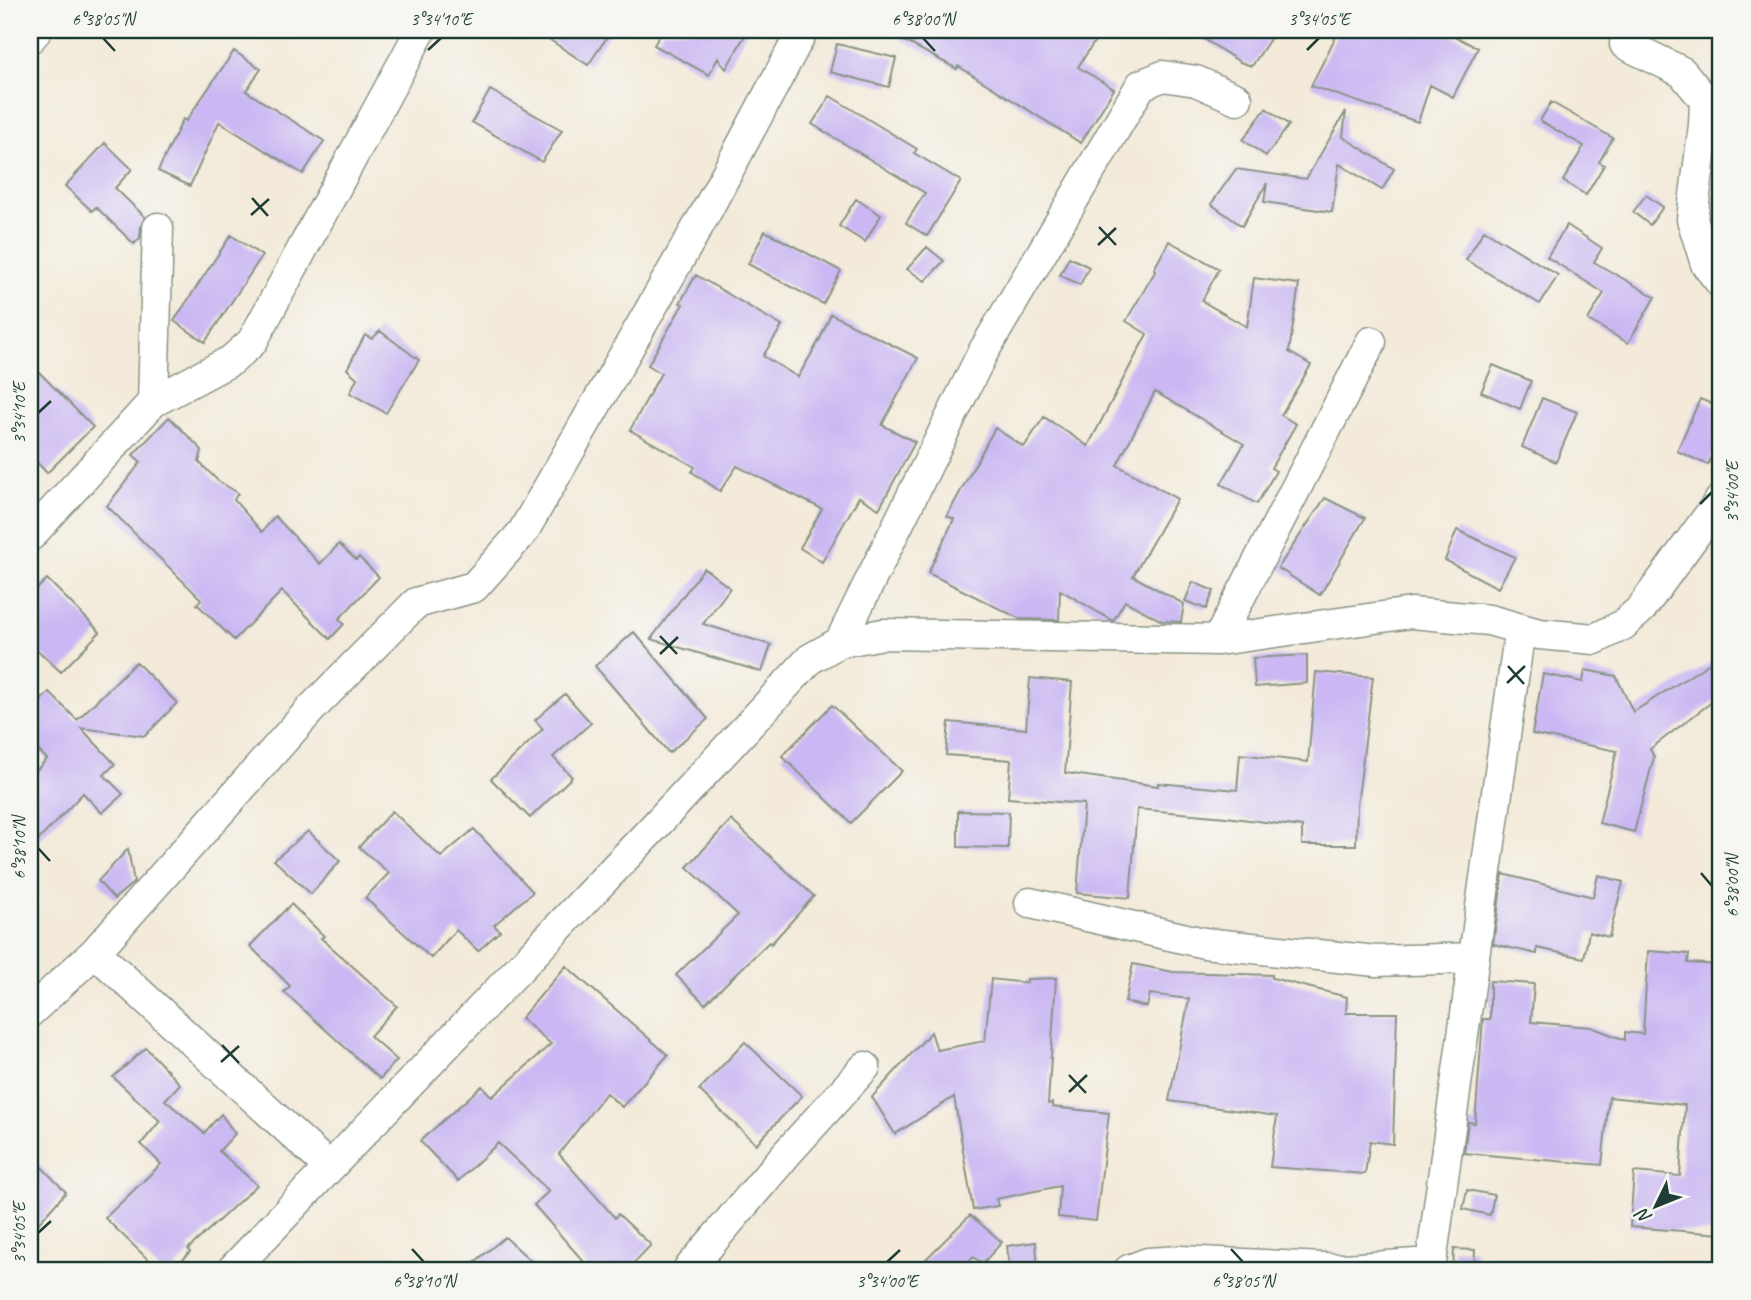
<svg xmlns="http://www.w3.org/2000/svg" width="1751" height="1300" font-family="Caveat,sans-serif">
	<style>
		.building { fill: #cab7f3 }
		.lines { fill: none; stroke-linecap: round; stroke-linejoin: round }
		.street-casing { stroke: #899486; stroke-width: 33 }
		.street { stroke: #fff; stroke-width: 30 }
		.ticks { fill: none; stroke: #1f3d34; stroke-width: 2.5 }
		.neatline { fill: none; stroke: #1f3d34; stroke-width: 2.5 }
		.ticks-label { font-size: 18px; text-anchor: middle; fill: #1f3d34 }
	</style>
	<rect width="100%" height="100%" fill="#f6f6f2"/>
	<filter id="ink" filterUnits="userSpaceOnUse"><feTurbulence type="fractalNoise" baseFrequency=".0143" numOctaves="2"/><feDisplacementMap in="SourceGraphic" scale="14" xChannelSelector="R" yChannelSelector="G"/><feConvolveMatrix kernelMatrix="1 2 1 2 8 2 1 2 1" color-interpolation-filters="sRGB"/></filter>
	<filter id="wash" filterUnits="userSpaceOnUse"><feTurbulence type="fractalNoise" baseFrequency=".00686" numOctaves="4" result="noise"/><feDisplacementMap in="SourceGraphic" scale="28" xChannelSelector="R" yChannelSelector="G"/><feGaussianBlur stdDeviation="1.57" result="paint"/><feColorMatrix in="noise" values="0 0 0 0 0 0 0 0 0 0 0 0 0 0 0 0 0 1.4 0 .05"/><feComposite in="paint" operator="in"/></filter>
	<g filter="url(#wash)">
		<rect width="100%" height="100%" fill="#f3ead9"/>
		<g id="blocks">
			<!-- building -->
			<path class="building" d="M 535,30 L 612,30 L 588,65 Z
				M 663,30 L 748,30 L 726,69 L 718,58 L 709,75 L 654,45 Z
				M 884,30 L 1102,30 L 1078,67 L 1114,89 L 1081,143 L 958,66 L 957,69 Z
				M 1190,30 L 1276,30 L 1252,66 L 1240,62 Z
				M 1339,30 L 1442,30 L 1478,48 L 1453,97 L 1430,85 L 1418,122 L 1311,86 Z
				M 837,44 L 896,58 L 889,87 L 830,72 Z
				M 234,51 L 261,69 L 246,91 L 324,141 L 303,174 L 219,122 L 190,186 L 158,171 L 183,119 L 186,121 Z
				M 490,90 L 562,130 L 542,162 L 472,122 Z
				M 830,96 L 917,149 L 914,153 L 961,181 L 927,236 L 906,223 L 925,193 L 812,124 Z
				M 1551,102 L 1613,138 L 1599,162 L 1604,165 L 1586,195 L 1563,181 L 1584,146 L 1540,121 Z
				M 1266,108 L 1289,125 L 1266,156 L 1243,140 Z
				M 1346,111 L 1343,137 L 1394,169 L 1382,190 L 1339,164 L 1332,212 L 1264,202 L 1267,183 L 1242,226 L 1211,204 L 1236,169 L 1306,179 Z
				M 105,143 L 132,169 L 115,188 L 145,217 L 141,227 L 140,238 L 134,244 L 96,207 L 92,211 L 65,186 Z
				M 1646,195 L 1663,207 L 1650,225 L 1633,212 Z
				M 856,199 L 881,215 L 865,242 L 839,226 Z
				M 1567,225 L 1602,248 L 1594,262 L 1655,297 L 1628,343 L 1588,320 L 1604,293 L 1547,257 Z
				M 1484,230 L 1558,275 L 1540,304 L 1466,260 Z
				M 765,231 L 841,271 L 823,304 L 748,264 Z
				M 231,235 L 262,256 L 205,342 L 174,321 Z
				M 1169,241 L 1219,269 L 1202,301 L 1247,327 L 1254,278 L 1299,284 L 1289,352 L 1311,365 L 1281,415 L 1296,424 L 1271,468 L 1276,471 L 1257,504 L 1221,484 L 1244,444 L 1155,392 L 1117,465 L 1177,499 L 1133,576 L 1184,604 L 1181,622 L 1162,621 L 1125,601 L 1113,621 L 1060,590 L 1059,620 L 1020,619 L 928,573 L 954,519 L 947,516 L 995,428 L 1024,447 L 1044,417 L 1088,446 L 1147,334 L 1126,321 L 1156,270 L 1154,269 Z
				M 927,247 L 944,261 L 925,281 L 907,269 Z
				M 1069,257 L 1089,267 L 1080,285 L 1060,275 Z
				M 696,275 L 782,326 L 763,356 L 798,377 L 820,339 L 831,314 L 918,358 L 882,425 L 915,442 L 879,509 L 859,497 L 822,562 L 800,548 L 822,509 L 737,466 L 720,491 L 692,472 L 695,467 L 630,430 L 661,373 L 648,365 L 683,304 L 680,303 Z
				M 380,331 L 419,360 L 386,413 L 350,393 L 357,378 L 347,369 L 365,335 L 372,339 Z
				M 30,363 L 93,427 L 47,473 L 30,455 Z
				M 1493,365 L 1531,381 L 1520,409 L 1481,392 Z
				M 1542,398 L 1577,412 L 1556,462 L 1522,447 Z
				M 1700,399 L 1721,408 L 1721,434 L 1708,465 L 1677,451 Z
				M 169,417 L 202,450 L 199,462 L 217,480 L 238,493 L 234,500 L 262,532 L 275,516 L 320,564 L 339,544 L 356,560 L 359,557 L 379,577 L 339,619 L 344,624 L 330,639 L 282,591 L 234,640 L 197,604 L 201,599 L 107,506 L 141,462 L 133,455 Z
				M 1325,498 L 1365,518 L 1320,595 L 1278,568 Z
				M 1457,530 L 1515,557 L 1498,588 L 1445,560 Z
				M 704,568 L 730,588 L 703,624 L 771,645 L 762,672 L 651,639 Z
				M 47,579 L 100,632 L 61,672 L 30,643 L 30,596 Z
				M 1193,582 L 1214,591 L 1206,609 L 1185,601 Z
				M 634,632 L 708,719 L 669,753 L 595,666 Z
				M 1307,655 L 1307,683 L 1255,687 L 1253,658 Z
				M 1721,656 L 1721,695 L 1650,749 L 1654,757 L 1634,832 L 1599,823 L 1617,751 L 1532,734 L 1543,674 L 1583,682 L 1585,670 L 1616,676 L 1633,712 Z
				M 136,662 L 177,703 L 145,736 L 81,728 L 115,764 L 104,775 L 123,794 L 102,813 L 83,793 L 30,849 L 30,777 L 47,759 L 30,742 L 30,712 L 49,692 L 77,720 Z
				M 1316,672 L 1373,677 L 1357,806 L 1356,845 L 1302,845 L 1302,827 L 1226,817 L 1137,809 L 1130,898 L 1077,893 L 1084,804 L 1008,798 L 1011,760 L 946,755 L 949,722 L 1026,729 L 1030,678 L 1072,682 L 1065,773 L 1158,786 L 1158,783 L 1237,790 L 1240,754 L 1308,762 Z
				M 565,694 L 591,723 L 553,757 L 572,777 L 530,818 L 491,779 L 543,729 L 535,720 Z
				M 832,705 L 902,771 L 851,823 L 782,756 Z
				M 392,811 L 441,857 L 474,829 L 533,892 L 494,925 L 500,931 L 478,951 L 456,930 L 431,958 L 365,898 L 389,873 L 359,847 Z
				M 958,811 L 1009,812 L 1008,848 L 958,847 Z
				M 731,820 L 814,896 L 771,944 L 769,942 L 705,1004 L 676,975 L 738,915 L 687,867 Z
				M 308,831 L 340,861 L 311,894 L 274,860 Z
				M 128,849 L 134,882 L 114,899 L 98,881 Z
				M 1503,874 L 1593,897 L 1598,875 L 1623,882 L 1609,937 L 1589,932 L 1584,958 L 1537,948 L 1537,954 L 1493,944 Z
				M 291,904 L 324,936 L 321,938 L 397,1006 L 370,1036 L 397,1060 L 380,1079 L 284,992 L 290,986 L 250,946 Z
				M 1648,951 L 1689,954 L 1688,963 L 1721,965 L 1721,1234 L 1630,1227 L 1634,1172 L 1680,1176 L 1685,1105 L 1609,1097 L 1602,1165 L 1464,1153 L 1468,1122 L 1475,1123 L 1483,1019 L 1490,1019 L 1490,981 L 1534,984 L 1531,1022 L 1591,1027 L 1625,1040 L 1625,1032 L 1643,1034 Z
				M 1133,964 L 1173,972 L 1272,975 L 1272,978 L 1347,997 L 1346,1013 L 1397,1013 L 1393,1144 L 1370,1141 L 1365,1174 L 1270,1167 L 1277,1116 L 1169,1101 L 1189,999 L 1150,994 L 1147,1007 L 1125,1002 Z
				M 566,966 L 668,1055 L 622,1107 L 606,1093 L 559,1154 L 615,1218 L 618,1214 L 651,1245 L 627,1270 L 591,1270 L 534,1205 L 549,1191 L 498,1143 L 458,1181 L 420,1141 L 482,1086 L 492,1097 L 551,1044 L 521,1018 Z
				M 1056,978 L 1048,1104 L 1052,1103 L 1052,1107 L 1109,1113 L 1096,1221 L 1058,1217 L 1060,1186 L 996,1199 L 998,1206 L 973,1210 L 954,1097 L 895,1134 L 872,1097 L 931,1032 L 937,1050 L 985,1041 L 991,979 L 1027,983 L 1027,979 Z
				M 745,1042 L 802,1096 L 756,1144 L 699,1090 Z
				M 146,1048 L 180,1084 L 165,1100 L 204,1133 L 221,1114 L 235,1134 L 219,1151 L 257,1185 L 188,1249 L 190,1252 L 174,1270 L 159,1270 L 105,1218 L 161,1164 L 141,1144 L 160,1121 L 113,1077 Z
				M 30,1155 L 66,1192 L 30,1233 Z
				M 1467,1190 L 1494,1195 L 1490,1215 L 1463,1209 Z
				M 970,1215 L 1002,1242 L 983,1263 L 973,1257 L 961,1270 L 915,1270 Z
				M 505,1237 L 541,1270 L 465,1270 Z
				M 1036,1242 L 1038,1270 L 1010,1270 L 1007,1246 Z
				M 1454,1249 L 1475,1250 L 1474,1270 L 1453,1270 Z"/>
		</g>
	</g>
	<g filter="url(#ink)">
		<use href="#blocks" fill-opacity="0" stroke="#899486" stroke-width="2"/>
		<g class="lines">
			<!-- street casing -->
			<g class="street-casing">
				<path id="street" d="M 30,38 L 37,30
					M 1625,44 L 1682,72 L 1705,100 L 1704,125 L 1692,219 L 1706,264 L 1721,283
					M 153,402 L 158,228
					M 30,536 L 153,402 L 232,360 L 252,342 L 421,30
					M 1218,640 L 1371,342
					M 840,642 L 982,354 L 1141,85 L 1163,76 L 1196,81 L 1237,99
					M 1030,903 L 1204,943 L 1376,961 L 1474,958
					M 95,952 L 329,1167
					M 30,1012 L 95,952 L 312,708 L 416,603 L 474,587 L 523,532 L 705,214 L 803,30
					M 232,1270 L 655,826 L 810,659 L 840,642 L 883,634 L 1218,640 L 1411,613 L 1489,620 L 1539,634 L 1595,639 L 1623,625 L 1641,609 L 1721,499
					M 688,1270 L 788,1152 L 865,1067
					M 1129,1270 L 1148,1263 L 1180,1261 L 1345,1269 L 1430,1263
					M 1430,1270 L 1520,629"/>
			</g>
			<!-- street -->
			<use href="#street" class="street"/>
		</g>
	</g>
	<!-- ticks -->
	<path class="ticks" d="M 103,38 L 115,51M 923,38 L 935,51M 428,50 L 441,38M 1307,50 L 1319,38M 252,198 L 268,216M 251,215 L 269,199M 1099,227 L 1116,245M 1098,245 L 1116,228M 38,413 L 51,401M 1700,504 L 1712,492M 660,636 L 677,654M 660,654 L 678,637M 1508,666 L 1524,684M 1507,683 L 1525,666M 38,848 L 50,861M 1701,873 L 1712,886M 222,1045 L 239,1063M 221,1062 L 239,1046M 1069,1075 L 1086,1093M 1069,1092 L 1087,1075M 38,1233 L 51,1221M 412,1249 L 424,1262M 1231,1249 L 1243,1262M 887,1262 L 900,1250"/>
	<!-- margin -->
	<rect width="1751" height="1300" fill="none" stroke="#f6f6f2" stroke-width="77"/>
	<!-- north arrow -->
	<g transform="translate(1656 1206) rotate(227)" stroke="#f6f6f2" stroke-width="5" paint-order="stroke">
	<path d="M0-5L12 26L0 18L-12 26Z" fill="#1f3d34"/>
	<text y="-10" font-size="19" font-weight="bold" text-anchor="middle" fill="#1f3d34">N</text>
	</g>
	<rect x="38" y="38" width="1674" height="1224" class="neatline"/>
	<g class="ticks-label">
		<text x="103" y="25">6°38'05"N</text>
		<text x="441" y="25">3°34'10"E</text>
		<text x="923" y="25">6°38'00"N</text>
		<text x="1319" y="25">3°34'05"E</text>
		<text transform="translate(19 413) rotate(-90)" y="6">3°34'10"E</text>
		<text transform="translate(1732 492) rotate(-90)" y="6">3°34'00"E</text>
		<text transform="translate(19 848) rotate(-90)" y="6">6°38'10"N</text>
		<text transform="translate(1732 886) rotate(-90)" y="6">6°38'00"N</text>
		<text transform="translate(19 1233) rotate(-90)" y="6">3°34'05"E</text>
		<text x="424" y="1287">6°38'10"N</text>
		<text x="887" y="1287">3°34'00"E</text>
		<text x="1243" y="1287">6°38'05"N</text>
	</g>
</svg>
